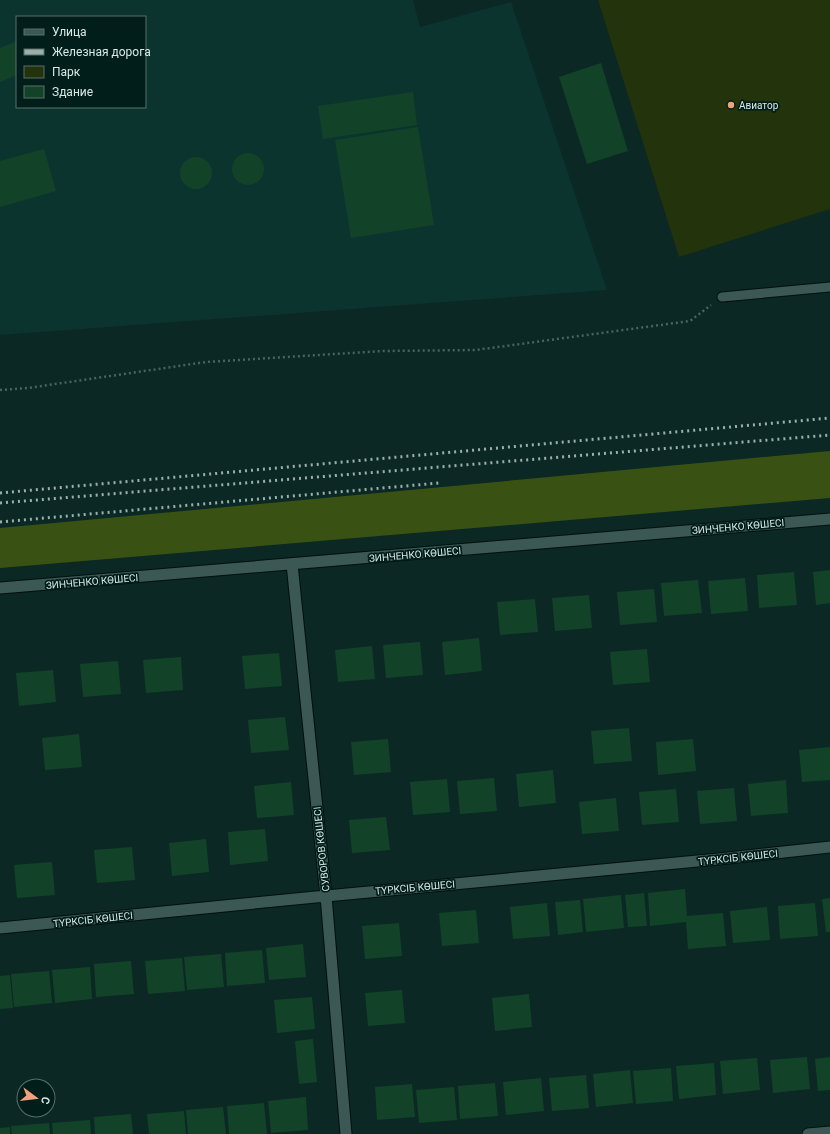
<svg xmlns="http://www.w3.org/2000/svg" width="830" height="1134" font-family="Roboto,sans-serif">
	<style>
		.built { fill: #0b342f; fill-rule: evenodd }
		.green { fill: #23330b }
		.forest { fill: #395213 }
		.building { fill: #124329 }
		.lines { fill: none; stroke-linecap: round; stroke-linejoin: round }
		.service-casing { stroke: #00100d; stroke-width: 11 }
		.minor-casing { stroke: #00100d; stroke-width: 13 }
		.secondary-casing { stroke: #00100d; stroke-width: 13 }
		.path { stroke: #4a6360; stroke-width: 2.5; stroke-dasharray: 2 3; stroke-linecap: butt }
		.service { stroke: #3c5854; stroke-width: 9 }
		.minor { stroke: #3c5854; stroke-width: 11 }
		.secondary { stroke: #3c5854; stroke-width: 11 }
		.rail { stroke: #9bafab; stroke-width: 3; stroke-dasharray: 2 4; stroke-linecap: butt }
		.poi-dot { fill: #f1a27b; stroke: #021e1a; stroke-width: 1.5 }
		.labels { text-anchor: middle; stroke-width: 3.5; stroke-linejoin: round; paint-order: stroke }
		.poi-label { font-size: 10px; fill: #d8e8e5; stroke: #021e1a; text-anchor: start }
		.street-label { font-size: 10px; fill: #d8e8e5; stroke: #021e1a }
	</style>
	<rect width="100%" height="100%" fill="#0b2824"/>
	<!-- built -->
	<path class="built" d="M 0,0 L 413,0 L 420,27 L 511,2 L 607,290 L 0,335 ZM 17,17 L 145,17 L 145,107 L 17,107 Z"/>
	<!-- green -->
	<path class="green" d="M 598,0 L 830,0 L 830,209 L 679,257 Z"/>
	<!-- forest -->
	<path class="forest" d="M 830,451 L 830,498 L 0,568 L 0,528 Z"/>
	<!-- building -->
	<path class="building" d="M 17,41 L 17,75 L 0,82 L 0,48 Z
		M 601,63 L 628,151 L 587,164 L 559,77 Z
		M 413,92 L 417,125 L 323,139 L 318,106 Z
		M 418,127 L 434,225 L 351,238 L 335,140 Z
		M 44,149 L 56,191 L 0,207 L 0,161 Z
		M232 169a16 16 0 1 1 32 0a16 16 0 1 1-32 0Z
		M180 173a16 16 0 1 1 32 0a16 16 0 1 1-32 0Z
		M 830,570 L 830,603 L 816,605 L 813,572 Z
		M 794,572 L 797,605 L 759,608 L 757,575 Z
		M 745,578 L 748,611 L 711,614 L 708,581 Z
		M 698,580 L 702,613 L 664,616 L 661,583 Z
		M 654,589 L 657,622 L 620,625 L 617,592 Z
		M 589,595 L 592,628 L 555,631 L 552,598 Z
		M 535,599 L 538,632 L 500,635 L 497,602 Z
		M 479,638 L 482,671 L 445,675 L 442,642 Z
		M 420,642 L 423,675 L 386,678 L 383,645 Z
		M 372,646 L 375,679 L 338,682 L 335,650 Z
		M 647,649 L 650,682 L 613,685 L 610,652 Z
		M 279,653 L 282,686 L 245,689 L 242,656 Z
		M 181,657 L 183,690 L 146,693 L 143,660 Z
		M 118,661 L 121,694 L 83,697 L 80,664 Z
		M 53,670 L 56,702 L 19,706 L 16,673 Z
		M 285,717 L 289,750 L 251,753 L 248,720 Z
		M 629,728 L 632,761 L 594,764 L 591,731 Z
		M 79,734 L 82,767 L 45,770 L 42,738 Z
		M 388,739 L 391,772 L 354,775 L 351,742 Z
		M 693,739 L 696,771 L 658,775 L 656,742 Z
		M 830,747 L 830,780 L 802,782 L 799,750 Z
		M 553,770 L 556,803 L 519,807 L 516,774 Z
		M 494,778 L 497,811 L 460,814 L 457,781 Z
		M 447,779 L 450,812 L 413,815 L 410,782 Z
		M 786,780 L 788,813 L 751,816 L 748,784 Z
		M 291,782 L 294,815 L 257,818 L 254,786 Z
		M 734,788 L 737,821 L 700,824 L 697,791 Z
		M 676,789 L 679,822 L 642,825 L 639,792 Z
		M 616,798 L 619,831 L 582,834 L 579,802 Z
		M 386,817 L 390,850 L 352,853 L 349,820 Z
		M 265,829 L 268,861 L 230,865 L 228,832 Z
		M 206,839 L 209,872 L 172,876 L 169,843 Z
		M 132,847 L 135,880 L 97,883 L 94,850 Z
		M 52,862 L 55,895 L 17,898 L 14,865 Z
		M 685,889 L 687,916 L 723,913 L 726,946 L 688,949 L 686,922 L 650,926 L 648,893 Z
		M 644,893 L 647,926 L 628,927 L 625,895 Z
		M 621,895 L 624,928 L 586,932 L 583,899 Z
		M 830,898 L 830,932 L 826,932 L 822,899 Z
		M 580,900 L 583,932 L 558,935 L 555,902 Z
		M 547,903 L 550,936 L 513,939 L 510,907 Z
		M 815,903 L 818,936 L 780,939 L 778,906 Z
		M 767,907 L 770,940 L 733,943 L 730,911 Z
		M 476,910 L 479,943 L 442,946 L 439,913 Z
		M 399,923 L 402,956 L 365,959 L 362,926 Z
		M 303,944 L 306,977 L 269,980 L 266,948 Z
		M 262,950 L 265,983 L 227,986 L 225,953 Z
		M 221,954 L 224,987 L 187,990 L 184,957 Z
		M 182,958 L 185,991 L 148,994 L 145,961 Z
		M 131,961 L 134,994 L 96,997 L 94,964 Z
		M 90,967 L 92,999 L 55,1003 L 52,970 Z
		M 49,971 L 52,1003 L 14,1007 L 11,974 Z
		M 10,975 L 13,1008 L 0,1009 L 0,976 Z
		M 402,990 L 405,1023 L 368,1026 L 365,993 Z
		M 529,994 L 532,1027 L 495,1031 L 492,998 Z
		M 312,997 L 315,1029 L 277,1033 L 274,1000 Z
		M 313,1039 L 317,1082 L 299,1084 L 295,1041 Z
		M 807,1057 L 810,1089 L 773,1093 L 770,1060 Z
		M 830,1057 L 830,1090 L 818,1091 L 815,1059 Z
		M 757,1058 L 760,1090 L 723,1094 L 720,1061 Z
		M 714,1063 L 716,1095 L 679,1099 L 676,1066 Z
		M 671,1068 L 673,1101 L 636,1104 L 633,1071 Z
		M 630,1070 L 633,1103 L 596,1107 L 593,1074 Z
		M 586,1075 L 589,1108 L 552,1111 L 549,1078 Z
		M 541,1078 L 544,1111 L 506,1115 L 503,1082 Z
		M 495,1083 L 498,1116 L 460,1119 L 458,1086 Z
		M 412,1084 L 415,1117 L 377,1120 L 375,1087 Z
		M 454,1087 L 457,1120 L 419,1123 L 416,1090 Z
		M 306,1097 L 308,1130 L 271,1133 L 268,1101 Z
		M 264,1103 L 267,1134 L 229,1134 L 227,1106 Z
		M 223,1107 L 226,1134 L 188,1134 L 186,1110 Z
		M 184,1111 L 186,1134 L 149,1134 L 147,1114 Z
		M 131,1114 L 133,1134 L 95,1134 L 94,1117 Z
		M 90,1120 L 91,1134 L 53,1134 L 52,1123 Z
		M 49,1123 L 50,1134 L 12,1134 L 11,1126 Z
		M 10,1127 L 10,1134 L 0,1134 L 0,1128 Z"/>
	<g class="lines">
		<!-- service casing -->
		<g class="service-casing">
			<path id="service" d="M 722,297 L 830,287"/>
		</g>
		<!-- minor casing -->
		<g class="minor-casing">
			<path id="minor" d="M 292,564 L 326,896 L 346,1134
				M 0,928 L 326,896 L 719,859 L 830,847
				M 808,1134 L 830,1132"/>
		</g>
		<!-- secondary casing -->
		<g class="secondary-casing">
			<path id="secondary" d="M 0,588 L 830,519"/>
		</g>
		<!-- path -->
		<path class="path" d="M 0,390 L 28,388 L 206,362 L 383,351 L 476,350 L 690,321 L 711,305"/>
		<!-- service -->
		<use href="#service" class="service"/>
		<!-- minor -->
		<use href="#minor" class="minor"/>
		<!-- secondary -->
		<use href="#secondary" class="secondary"/>
		<!-- rail -->
		<path class="rail" d="M 0,493 L 830,418
			M 0,503 L 830,435
			M 0,522 L 439,483"/>
	</g>
	<!-- markers -->
	<circle class="poi-dot" cx="731" cy="105" r="4"/>
	<g class="labels">
		<!-- poi labels -->
		<g class="poi-label">
			<text x="739" y="109">Авиатор</text>
		</g>
		<!-- street labels -->
		<g class="street-label">
			<text transform="translate(738 526) rotate(-5)" y="4">ЗИНЧЕНКО КӨШЕСІ</text>
			<text transform="translate(415 554) rotate(-5)" y="4">ЗИНЧЕНКО КӨШЕСІ</text>
			<text transform="translate(92 581) rotate(-5)" y="4">ЗИНЧЕНКО КӨШЕСІ</text>
			<text transform="translate(321 849) rotate(-96)" y="4">СУВОРОВ КӨШЕСІ</text>
			<text transform="translate(738 857) rotate(-6)" y="4">ТҮРКСІБ КӨШЕСІ</text>
			<text transform="translate(415 887) rotate(-5)" y="4">ТҮРКСІБ КӨШЕСІ</text>
			<text transform="translate(93 919) rotate(-6)" y="4">ТҮРКСІБ КӨШЕСІ</text>
		</g>
	</g>
	<!-- legend -->
	<rect x="16" y="16" width="130" height="92" fill="#021e1a" stroke="#586f6b"/>
	<rect x="24" y="29" width="20" height="6" fill="#3c5854" stroke="#586f6b"/>
	<text x="52" y="36" font-size="12" fill="#d8e8e5">Улица</text>
	<rect x="24" y="49" width="20" height="6" fill="#9bafab" stroke="#586f6b"/>
	<text x="52" y="56" font-size="12" fill="#d8e8e5">Железная дорога</text>
	<rect x="24" y="66" width="20" height="12" fill="#23330b" stroke="#586f6b"/>
	<text x="52" y="76" font-size="12" fill="#d8e8e5">Парк</text>
	<rect x="24" y="86" width="20" height="12" fill="#124329" stroke="#586f6b"/>
	<text x="52" y="96" font-size="12" fill="#d8e8e5">Здание</text>
	<!-- north arrow -->
	<g transform="translate(36 1098) rotate(105)"><circle r="19" fill="#021e1a" stroke="#586f6b"/>
	<path d="M0-3L7 15L0 10L-7 15Z" fill="#f1a27b"/>
	<text y="-6" font-size="11" font-weight="bold" text-anchor="middle" fill="#d8e8e5">С</text>
	</g>
</svg>
